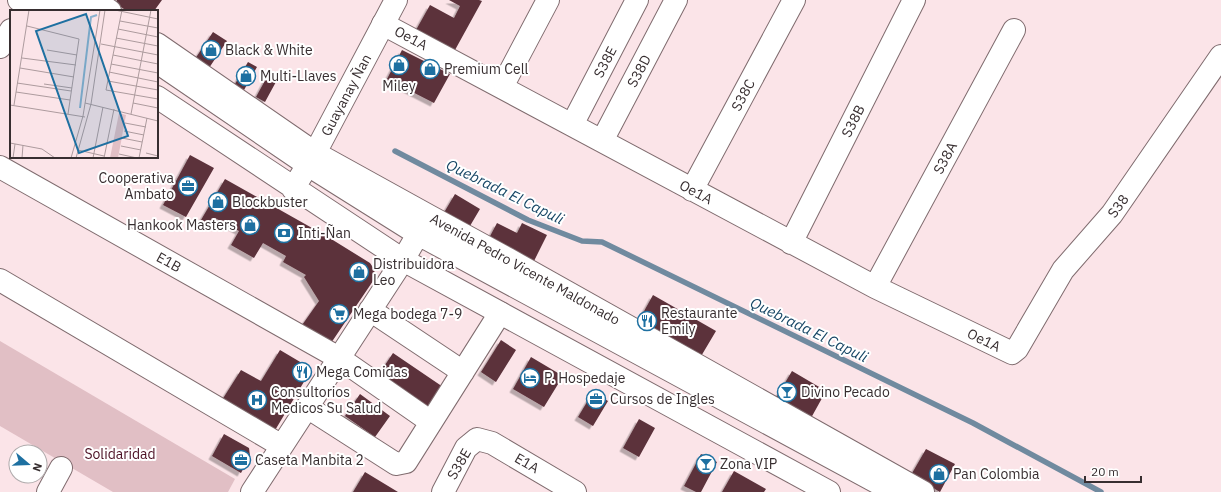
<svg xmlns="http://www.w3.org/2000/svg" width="1221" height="492" font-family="'IBM Plex Sans',sans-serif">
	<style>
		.green { fill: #e1bfc5 }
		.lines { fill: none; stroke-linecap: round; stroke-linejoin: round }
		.stream { stroke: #708a9f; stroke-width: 5.5 }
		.building { fill: #5b323b; filter: url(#shadow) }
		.minor-casing { stroke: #7f6b6e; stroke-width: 24 }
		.major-casing { stroke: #7f6b6e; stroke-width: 24 }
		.minor { stroke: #fff; stroke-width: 22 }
		.major { stroke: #fff; stroke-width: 22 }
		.labels { text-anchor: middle; stroke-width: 4; stroke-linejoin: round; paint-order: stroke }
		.street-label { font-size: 14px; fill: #372e30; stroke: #fff }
		.poi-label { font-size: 14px; fill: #372e30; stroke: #fff; text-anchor: start }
		.park-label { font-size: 14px; fill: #4b0f23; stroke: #fff }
		.water-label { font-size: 15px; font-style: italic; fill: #174665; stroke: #fff }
		.inset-river { fill: none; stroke: #89b1ce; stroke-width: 2 }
		.inset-road { fill: none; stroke: #ad9b9e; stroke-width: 1 }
		.view { fill: #1e70a1; fill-opacity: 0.15; stroke: #1e70a1; stroke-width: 2 }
		.inset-edge { fill: none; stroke: #372e30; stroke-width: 2 }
	</style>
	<defs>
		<filter id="shadow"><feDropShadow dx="-3.5" dy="3.5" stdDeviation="0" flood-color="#0004"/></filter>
	</defs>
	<rect width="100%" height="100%" fill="#fbe4e8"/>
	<!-- green -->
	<path class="green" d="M 0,341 L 235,479 L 228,492 L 113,492 L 0,426 Z"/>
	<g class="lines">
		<!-- stream -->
		<path class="stream" d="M 395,151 L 528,220 L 582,241 L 602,242 L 973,423 L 1101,492"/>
	</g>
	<!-- building -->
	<path class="building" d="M 117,0 L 162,0 L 154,11 L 127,11 L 115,3 Z
		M 449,0 L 479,0 L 482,1 L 455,50 L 416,30 L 430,5 L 454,18 L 460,6 Z
		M 213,32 L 227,41 L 209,68 L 195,59 Z
		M 402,50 L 450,74 L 434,103 L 387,79 Z
		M 248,62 L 257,67 L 244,90 L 235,84 Z
		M 268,75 L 277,80 L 265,102 L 256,97 Z
		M 190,155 L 214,168 L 186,217 L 163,205 Z
		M 225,179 L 328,237 L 370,263 L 374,269 L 375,275 L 373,281 L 329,346 L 300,328 L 319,301 L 304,277 L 306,275 L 283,262 L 286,256 L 263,243 L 254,258 L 231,245 L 239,231 L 215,218 L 211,226 L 201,220 Z
		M 455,194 L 480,209 L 467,231 L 442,216 Z
		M 497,223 L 517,233 L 522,223 L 547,235 L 533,263 L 488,240 Z
		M 653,295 L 716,331 L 700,358 L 638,322 Z
		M 501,340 L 516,350 L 496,382 L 481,372 Z
		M 280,350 L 307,366 L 308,375 L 274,432 L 222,400 L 241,370 L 261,381 Z
		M 393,353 L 446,389 L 430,412 L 377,377 Z
		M 531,357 L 563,376 L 544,407 L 513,389 Z
		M 792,371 L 826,391 L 811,418 L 776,398 Z
		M 593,392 L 608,401 L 593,426 L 578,417 Z
		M 360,394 L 390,416 L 375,437 L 345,416 Z
		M 639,419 L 655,428 L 639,457 L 623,448 Z
		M 224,434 L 249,448 L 250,456 L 241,473 L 212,456 Z
		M 926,449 L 955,464 L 940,492 L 911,475 Z
		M 701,454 L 717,462 L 701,492 L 696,492 L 684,486 Z
		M 734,471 L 766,489 L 764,492 L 722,492 Z
		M 365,472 L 398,492 L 353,492 Z"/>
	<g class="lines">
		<!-- minor casing -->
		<g class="minor-casing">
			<path id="minor" d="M 42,0 L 58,11
				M 67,0 L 83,11
				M 383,24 L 875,287 L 1012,353 L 1017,349 L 1063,270 L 1112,214 L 1221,56
				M 0,47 L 11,30
				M 157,62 L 308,165 L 418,234 L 895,492
				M 502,87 L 548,0
				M 572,125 L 637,0
				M 602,141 L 676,0
				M 0,167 L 339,358 L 431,422
				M 692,190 L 794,0
				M 791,243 L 914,0
				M 0,280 L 282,446
				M 875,287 L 1014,30
				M 370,310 L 463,372
				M 307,407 L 396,464 L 406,462 L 500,313
				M 48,492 L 61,468
				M 252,492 L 403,260 L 425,222
				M 443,492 L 466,448 L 477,439 L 492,443 L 575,492"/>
		</g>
		<!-- major casing -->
		<g class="major-casing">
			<path id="major" d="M 19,0 L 34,11
				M 94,0 L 110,11
				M 157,44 L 315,153 L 429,216 L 508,259 L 923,492
				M 157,97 L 403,260 L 829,492
				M 293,189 L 315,153 L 396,0"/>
		</g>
		<!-- minor -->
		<use href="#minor" class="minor"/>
		<!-- major -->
		<use href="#major" class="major"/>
	</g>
	<!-- icons -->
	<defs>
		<g id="shop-ring" transform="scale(1)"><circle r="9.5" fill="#fff" stroke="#1e70a1" stroke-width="1.5"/><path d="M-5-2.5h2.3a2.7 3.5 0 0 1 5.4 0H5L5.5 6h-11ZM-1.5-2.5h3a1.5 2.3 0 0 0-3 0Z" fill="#1e70a1"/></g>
		<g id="office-ring" transform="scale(1)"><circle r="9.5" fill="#fff" stroke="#1e70a1" stroke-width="1.5"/><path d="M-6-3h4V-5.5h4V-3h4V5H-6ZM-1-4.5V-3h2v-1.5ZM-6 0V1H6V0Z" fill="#1e70a1"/></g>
		<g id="bank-ring" transform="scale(1)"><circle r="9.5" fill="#fff" stroke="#1e70a1" stroke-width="1.5"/><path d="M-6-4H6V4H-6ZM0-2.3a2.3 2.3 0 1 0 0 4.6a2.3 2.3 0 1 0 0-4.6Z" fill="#1e70a1"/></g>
		<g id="supermarket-ring" transform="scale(1)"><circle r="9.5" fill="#fff" stroke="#1e70a1" stroke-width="1.5"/><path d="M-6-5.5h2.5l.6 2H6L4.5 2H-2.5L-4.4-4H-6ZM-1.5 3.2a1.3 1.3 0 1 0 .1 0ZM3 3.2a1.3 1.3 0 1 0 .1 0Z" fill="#1e70a1"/></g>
		<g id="restaurant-ring" transform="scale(1)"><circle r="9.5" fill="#fff" stroke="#1e70a1" stroke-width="1.5"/><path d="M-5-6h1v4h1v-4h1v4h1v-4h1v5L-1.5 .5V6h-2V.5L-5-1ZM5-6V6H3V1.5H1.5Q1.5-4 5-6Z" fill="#1e70a1"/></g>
		<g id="hotel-ring" transform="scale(1)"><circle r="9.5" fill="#fff" stroke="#1e70a1" stroke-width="1.5"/><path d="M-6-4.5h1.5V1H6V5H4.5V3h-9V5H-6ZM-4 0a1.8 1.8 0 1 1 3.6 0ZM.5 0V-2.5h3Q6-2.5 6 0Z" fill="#1e70a1"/></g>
		<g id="bar-ring" transform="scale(1)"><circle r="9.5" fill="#fff" stroke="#1e70a1" stroke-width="1.5"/><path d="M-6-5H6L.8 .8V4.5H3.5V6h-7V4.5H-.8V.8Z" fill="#1e70a1"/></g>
		<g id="hospital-ring" transform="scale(1)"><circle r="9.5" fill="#fff" stroke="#1e70a1" stroke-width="1.5"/><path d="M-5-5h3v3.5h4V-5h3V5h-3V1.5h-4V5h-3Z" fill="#1e70a1"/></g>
	</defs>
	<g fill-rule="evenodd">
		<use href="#shop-ring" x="211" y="50"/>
		<use href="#shop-ring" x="399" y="65"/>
		<use href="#shop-ring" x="430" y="69"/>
		<use href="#shop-ring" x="246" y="76"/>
		<use href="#office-ring" x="188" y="186"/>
		<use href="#shop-ring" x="218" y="202"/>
		<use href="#shop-ring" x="250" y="225"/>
		<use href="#bank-ring" x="284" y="233"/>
		<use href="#shop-ring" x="359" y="272"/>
		<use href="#supermarket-ring" x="339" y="314"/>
		<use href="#restaurant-ring" x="647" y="321"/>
		<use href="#restaurant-ring" x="302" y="372"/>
		<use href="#hotel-ring" x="530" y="378"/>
		<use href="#bar-ring" x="787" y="392"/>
		<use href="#office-ring" x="596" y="399"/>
		<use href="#hospital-ring" x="257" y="400"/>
		<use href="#office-ring" x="241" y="460"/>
		<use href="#bar-ring" x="706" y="464"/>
		<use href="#shop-ring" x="939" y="474"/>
	</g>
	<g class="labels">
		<!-- street labels -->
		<g class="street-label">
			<text transform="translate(411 38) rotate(28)" y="5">Oe1A</text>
			<text transform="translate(605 62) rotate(-62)" y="5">S38E</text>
			<text transform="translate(639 71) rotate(-62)" y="5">S38D</text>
			<text transform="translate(346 95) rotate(-62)" y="5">Guayanay Ñan</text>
			<text transform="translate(743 95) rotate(-62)" y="5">S38C</text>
			<text transform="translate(853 121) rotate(-63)" y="5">S38B</text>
			<text transform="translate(945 158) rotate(-62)" y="5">S38A</text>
			<text transform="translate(696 192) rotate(28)" y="5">Oe1A</text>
			<text transform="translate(1118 206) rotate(-54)" y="5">S38</text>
			<text transform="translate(169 262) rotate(29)" y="5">E1B</text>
			<text transform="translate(525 269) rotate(29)" y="5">Avenida Pedro Vicente Maldonado</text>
			<text transform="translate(984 340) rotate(26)" y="5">Oe1A</text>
			<text transform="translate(527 463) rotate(30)" y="5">E1A</text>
			<text transform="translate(459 464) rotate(-60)" y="5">S38E</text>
		</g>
		<!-- poi labels -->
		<g class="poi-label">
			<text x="225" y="55">Black &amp; White</text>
			<text x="444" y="74">Premium Cell</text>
			<text x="260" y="81">Multi-Llaves</text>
			<text x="399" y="91" text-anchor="middle">Miley</text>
			<text x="174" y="183" text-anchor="end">Cooperativa<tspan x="174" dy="16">Ambato</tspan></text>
			<text x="232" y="207">Blockbuster</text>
			<text x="236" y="230" text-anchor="end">Hankook Masters</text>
			<text x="298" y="238">Inti-Ñan</text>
			<text x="373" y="269">Distribuidora<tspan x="373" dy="16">Leo</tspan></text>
			<text x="661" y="318">Restaurante<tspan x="661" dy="16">Emily</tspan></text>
			<text x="353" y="319">Mega bodega 7-9</text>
			<text x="316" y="377">Mega Comidas</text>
			<text x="544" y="383">P. Hospedaje</text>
			<text x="271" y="397">Consultorios<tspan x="271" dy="16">Medicos Su Salud</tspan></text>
			<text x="801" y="397">Divino Pecado</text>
			<text x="610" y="404">Cursos de Ingles</text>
			<text x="255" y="465">Caseta Manbita 2</text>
			<text x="720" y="469">Zona VIP</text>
			<text x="953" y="479">Pan Colombia</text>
		</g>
		<!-- park labels -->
		<g class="park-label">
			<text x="120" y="459">Solidaridad</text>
		</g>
		<!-- water labels -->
		<g class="water-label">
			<text transform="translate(505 192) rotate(26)" y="5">Quebrada El Capuli</text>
			<text transform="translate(809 330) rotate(26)" y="5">Quebrada El Capuli</text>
		</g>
	</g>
	<!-- overview -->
	<g transform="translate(10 10)">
		<rect width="148" height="148" fill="#fbe4e8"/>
		<path d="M 109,103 L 116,105 L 108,148 L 100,148 Z" fill="#e1bfc5"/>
		<path class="inset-river" d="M 70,98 L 81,7 L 87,5"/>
		<path class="inset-road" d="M 105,0 L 148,9M 112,0 L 96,80 L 148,89M 110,11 L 148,18M 17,16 L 69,29 L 58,104M 108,19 L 148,27M 106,28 L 148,36M 91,34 L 148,45M 37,40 L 67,45M 103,45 L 148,54M 12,48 L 66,55M 101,54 L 148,63M 10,58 L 64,67M 99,62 L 148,72M 98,71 L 148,80M 7,73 L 61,81M 34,74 L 62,78M 6,82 L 60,90M 75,93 L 148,111M 123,93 L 148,98M 0,95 L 75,107M 4,95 L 19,0M 121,104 L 141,0M 115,113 L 136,117M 114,121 L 134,125M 112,128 L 132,132M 0,133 L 32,139 L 45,148M 111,136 L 131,140M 68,140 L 94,146M 136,143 L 148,146M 109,144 L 127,148M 3,148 L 5,134M 12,148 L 13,135M 61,148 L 73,106 L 90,0M 66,148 L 81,94 L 95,0M 83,148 L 93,97M 94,148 L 104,99M 129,148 L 137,108"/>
		<path class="view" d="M 76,4 L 118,126 L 69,143 L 26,21 Z"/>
		<rect width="148" height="148" class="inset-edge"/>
	</g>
	<!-- north arrow -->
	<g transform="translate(28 464) rotate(109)"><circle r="19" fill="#ffffff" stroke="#afabac"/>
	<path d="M0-3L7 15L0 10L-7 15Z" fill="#1e70a1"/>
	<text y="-6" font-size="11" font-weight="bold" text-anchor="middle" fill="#372e30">N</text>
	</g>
	<!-- scale -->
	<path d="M1085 476v6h56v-6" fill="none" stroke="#372e30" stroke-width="2"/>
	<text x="1091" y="476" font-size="12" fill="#372e30" stroke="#ffffff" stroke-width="3" paint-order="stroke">20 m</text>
</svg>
